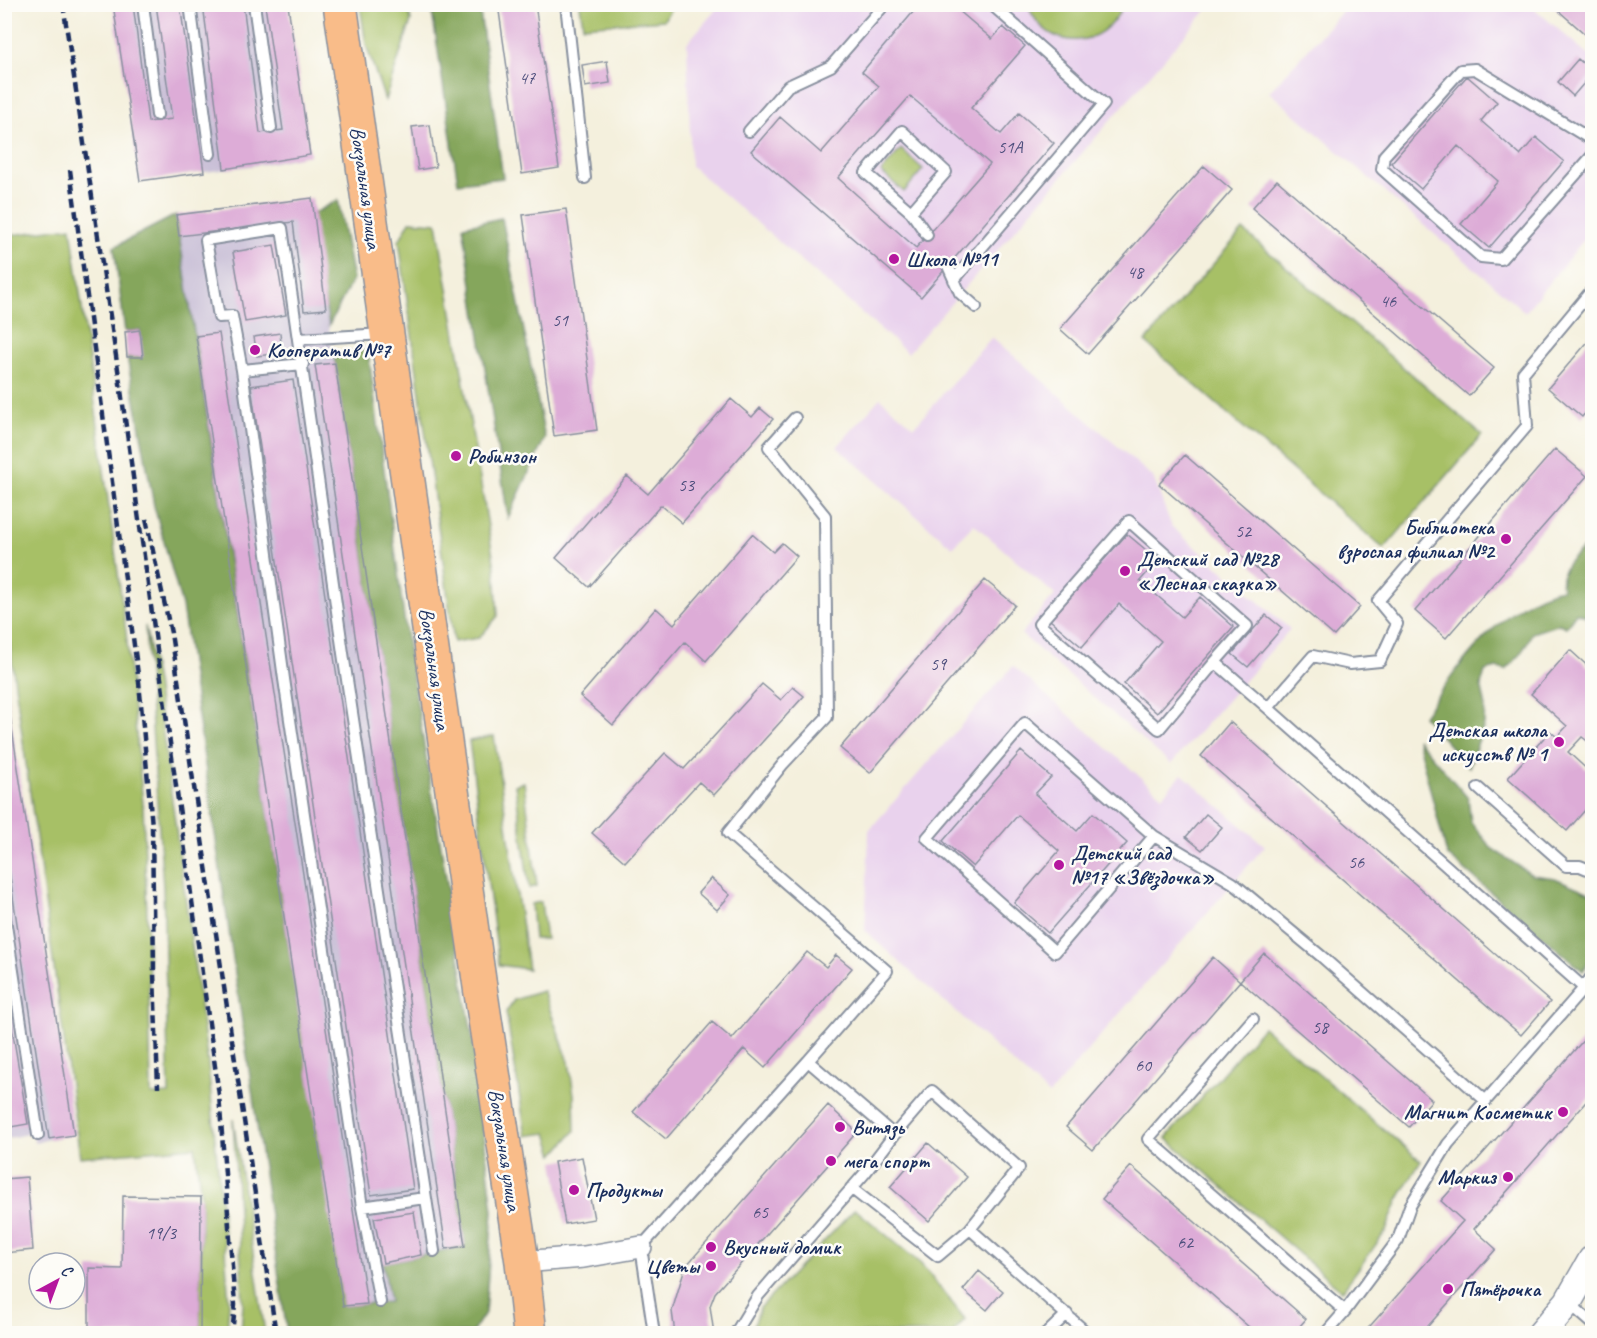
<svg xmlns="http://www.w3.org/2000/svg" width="1597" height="1338" font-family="Caveat,sans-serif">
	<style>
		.built { fill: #e9d2ed }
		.industrial { fill: #c9bfd7 }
		.green { fill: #a7c066; stroke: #617862; stroke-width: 1.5 }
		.forest { fill: #85a65b; stroke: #506a5c; stroke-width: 1.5 }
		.building { fill: #ddacd7; fill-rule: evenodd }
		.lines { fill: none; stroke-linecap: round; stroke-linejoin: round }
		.service-casing { stroke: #88909e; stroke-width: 14 }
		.minor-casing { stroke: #88909e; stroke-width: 24 }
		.tertiary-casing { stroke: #88909e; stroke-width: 30 }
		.primary-casing { stroke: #88909e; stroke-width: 36 }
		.service { stroke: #fff; stroke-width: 10 }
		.minor { stroke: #fff; stroke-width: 21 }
		.tertiary { stroke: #fff; stroke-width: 27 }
		.primary { stroke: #f9bc89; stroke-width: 33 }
		.rail { stroke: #1b2f5e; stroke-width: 4.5; stroke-dasharray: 9 4.5; stroke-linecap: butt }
		.poi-dot { fill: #b5179e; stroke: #fdfcf7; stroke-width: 2 }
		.labels { text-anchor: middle; stroke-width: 5; stroke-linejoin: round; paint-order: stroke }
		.number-label { font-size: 18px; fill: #4c4e7c }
		.street-label { font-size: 21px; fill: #1b2f5e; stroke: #fdfcf7 }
		.poi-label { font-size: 21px; font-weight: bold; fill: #1b2f5e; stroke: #fdfcf7; text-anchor: start }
	</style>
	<rect width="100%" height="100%" fill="#fdfcf7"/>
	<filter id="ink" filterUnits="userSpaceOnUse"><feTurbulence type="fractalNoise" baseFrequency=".0167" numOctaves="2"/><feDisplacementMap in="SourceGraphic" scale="12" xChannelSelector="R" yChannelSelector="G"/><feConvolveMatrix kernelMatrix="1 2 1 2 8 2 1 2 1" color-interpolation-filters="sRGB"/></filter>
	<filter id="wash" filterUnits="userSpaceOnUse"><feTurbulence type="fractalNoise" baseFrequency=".008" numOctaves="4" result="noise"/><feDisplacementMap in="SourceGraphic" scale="24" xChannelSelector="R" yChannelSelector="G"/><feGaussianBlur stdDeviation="1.35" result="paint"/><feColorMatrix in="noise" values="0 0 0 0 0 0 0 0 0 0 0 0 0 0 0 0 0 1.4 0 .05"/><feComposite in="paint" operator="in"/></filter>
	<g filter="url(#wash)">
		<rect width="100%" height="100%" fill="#f4f0dd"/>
		<!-- built -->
		<path class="built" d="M 720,5 L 1211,5 L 908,353 L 691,166 L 687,43 Z
			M 1348,5 L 1530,5 L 1592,58 L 1592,230 L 1525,312 L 1269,92 Z
			M 992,337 L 1153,477 L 1172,527 L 1290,629 L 1171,764 L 1021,634 L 1055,595 L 974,524 L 952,547 L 837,447 L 880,398 L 914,427 Z
			M 1013,666 L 1162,796 L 1182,774 L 1265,846 L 1049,1095 L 865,931 L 869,830 Z"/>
		<!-- industrial -->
		<path class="industrial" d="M 113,5 L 288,5 L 310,155 L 264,164 L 140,181 Z
			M 312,198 L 326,309 L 465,1246 L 446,1249 L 390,1302 L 343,1306 L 176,215 Z
			M 4,675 L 74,1135 L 49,1139 L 35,1143 L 32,1133 L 5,1139 Z"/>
		<!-- green -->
		<path class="green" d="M 360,5 L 408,5 L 411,21 L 385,100 L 366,45 Z
			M 580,5 L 580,4 L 673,5 L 664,20 L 583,26 Z
			M 1028,5 L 1029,4 L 1123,5 C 1104,51 1046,53 1028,5 Z
			M 901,149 L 923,169 L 904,192 L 881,172 Z
			M 410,221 L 437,223 L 495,568 L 498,616 L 479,638 L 454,642 L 399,241 Z
			M 71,227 L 126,632 L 143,804 L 148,944 L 151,1095 L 169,1094 L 163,887 L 145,626 L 156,682 L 208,1064 L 224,1234 L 229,1304 L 227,1333 L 200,1333 L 201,1197 L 195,1147 L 80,1157 L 5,611 L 4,236 Z
			M 1243,230 L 1482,435 L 1384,549 L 1145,342 Z
			M 494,736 L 528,969 L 499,965 L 469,741 Z
			M 524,782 L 537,886 L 529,888 L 515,785 Z
			M 541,902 L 546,939 L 534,939 L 531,904 Z
			M 543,991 L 569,1062 L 574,1095 L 575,1131 L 554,1155 L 547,1133 L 526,1136 L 506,1012 L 514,1000 Z
			M 1263,1027 L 1421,1161 L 1398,1200 L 1386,1231 L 1342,1291 L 1166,1138 Z
			M 233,1119 L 265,1333 L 241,1333 L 243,1303 Z
			M 855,1209 L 921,1264 L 965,1319 L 953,1333 L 751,1333 L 760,1308 Z"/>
		<!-- forest -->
		<path class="forest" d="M 431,5 L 479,5 L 503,178 L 458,183 Z
			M 338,200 L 353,279 L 329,325 L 309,216 Z
			M 176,215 L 344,1306 L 390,1302 L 383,1263 L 465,1246 L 334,356 L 368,350 L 409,654 L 473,1040 L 493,1211 L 485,1313 L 472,1333 L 287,1333 L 182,606 L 154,506 L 127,357 L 142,357 L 140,330 L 125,332 L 114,247 Z
			M 502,218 L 545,438 L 508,518 L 463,226 Z
			M 1592,542 L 1592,626 L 1586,616 L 1576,613 L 1566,627 L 1559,624 L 1532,633 L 1521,654 L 1506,670 L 1497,668 L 1485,671 L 1481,685 L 1485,702 L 1484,725 L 1469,767 L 1423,716 C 1456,669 1504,600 1562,589 C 1558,566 1576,554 1592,542 Z
			M 1417,739 L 1468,798 L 1471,822 L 1491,848 L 1532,875 L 1555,878 L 1592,894 L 1592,956 L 1583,971 L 1447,855 Z"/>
		<g id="blocks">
			<!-- building -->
			<path class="building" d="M 113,4 L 133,4 L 148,122 L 172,119 L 156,4 L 180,4 L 204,172 L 140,181 Z
				M 203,4 L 243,4 L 260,133 L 283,130 L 265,5 L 288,5 L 310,155 L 224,169 Z
				M 498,4 L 535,4 L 559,168 L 522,174 Z
				M 920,4 L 951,4 L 992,39 L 1003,27 L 1025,46 L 971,108 L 1001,134 L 1019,113 L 1054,143 L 921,297 L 751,151 L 780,117 L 821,153 L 879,86 L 862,72 ZM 910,96 L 990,164 L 916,248 L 838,178 Z
				M 1552,5 L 1592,5 L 1592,40 Z
				M 1578,59 L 1592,71 L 1592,74 L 1573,96 L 1558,82 Z
				M 607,61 L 610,83 L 585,87 L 582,65 Z
				M 1467,76 L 1497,102 L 1481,121 L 1520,155 L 1536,137 L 1564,161 L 1489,248 L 1461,224 L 1498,181 L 1458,146 L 1421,189 L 1391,163 Z
				M 430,125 L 436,167 L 418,170 L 412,127 Z
				M 1204,166 L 1232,190 L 1088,354 L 1060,329 Z
				M 1277,180 L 1494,368 L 1469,396 L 1252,208 Z
				M 312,198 L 326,309 L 304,311 L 293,222 L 179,236 L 176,215 Z
				M 566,209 L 597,430 L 554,436 L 523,215 Z
				M 274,245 L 286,315 L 245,322 L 233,252 Z
				M 140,330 L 143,357 L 127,357 L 125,332 Z
				M 219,333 L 303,874 L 367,1304 L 343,1306 L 196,336 Z
				M 280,333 L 282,353 L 257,356 L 254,337 Z
				M 1592,337 L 1592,405 L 1582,417 L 1548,388 Z
				M 335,363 L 465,1246 L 446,1249 L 315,365 Z
				M 293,380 L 413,1189 L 371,1195 L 251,386 Z
				M 731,399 L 752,417 L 760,408 L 773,419 L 682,523 L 661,505 L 589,587 L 556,558 L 627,476 L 648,494 Z
				M 1555,449 L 1587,476 L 1446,638 L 1415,611 Z
				M 1185,455 L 1360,607 L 1334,636 L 1159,484 Z
				M 752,534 L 773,552 L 782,543 L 797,556 L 706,661 L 685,642 L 613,725 L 580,696 L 656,608 L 674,624 Z
				M 1127,534 L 1158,560 L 1140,581 L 1182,617 L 1200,597 L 1234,627 L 1157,713 L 1124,684 L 1161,641 L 1119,604 L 1082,647 L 1050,620 Z
				M 985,580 L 1015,605 L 870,773 L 840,748 Z
				M 1266,615 L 1282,628 L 1248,667 L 1232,654 Z
				M 1570,650 L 1592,670 L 1592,740 L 1590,743 L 1582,737 L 1568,752 L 1592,774 L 1592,802 L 1567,831 L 1508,778 L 1550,731 L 1557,737 L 1567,726 L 1531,694 Z
				M 5,683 L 74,1135 L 49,1139 L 5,843 Z
				M 762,684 L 781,700 L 793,687 L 804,696 L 714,795 L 699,782 L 625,862 L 592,833 L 665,753 L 684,769 Z
				M 1230,722 L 1550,1002 L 1521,1035 L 1201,756 Z
				M 1021,751 L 1051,777 L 1035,794 L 1077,831 L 1093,813 L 1127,843 L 1048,933 L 1014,903 L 1059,851 L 1018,815 L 973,867 L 943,841 Z
				M 1206,814 L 1222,827 L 1202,850 L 1186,837 Z
				M 711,878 L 730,895 L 717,910 L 698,893 Z
				M 807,952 L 826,967 L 836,955 L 852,968 L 765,1068 L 744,1049 L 666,1139 L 633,1112 L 712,1022 L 732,1039 Z
				M 1264,953 L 1432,1100 L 1409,1127 L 1240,981 Z
				M 1213,957 L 1240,981 L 1093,1150 L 1066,1127 Z
				M 4,980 L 28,1124 L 11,1127 L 4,1083 Z
				M 1588,1035 L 1592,1038 L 1592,1095 L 1474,1229 L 1496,1249 L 1421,1334 L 1363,1334 L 1463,1221 L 1441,1201 Z
				M 828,1105 L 857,1132 L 715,1293 L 710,1306 L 714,1334 L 675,1334 L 672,1311 L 685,1267 Z
				M 928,1143 L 967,1177 L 929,1221 L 890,1187 Z
				M 582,1157 L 594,1219 L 565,1224 L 554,1162 Z
				M 1131,1166 L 1306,1319 L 1293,1334 L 1257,1334 L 1102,1199 Z
				M 27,1177 L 33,1250 L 4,1253 L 4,1179 Z
				M 123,1196 L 201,1197 L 200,1334 L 89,1334 L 89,1268 L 122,1269 Z
				M 414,1212 L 421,1255 L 383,1263 L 374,1218 Z
				M 979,1271 L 1003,1291 L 987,1310 L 963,1290 Z"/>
		</g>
	</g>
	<g filter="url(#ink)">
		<use href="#blocks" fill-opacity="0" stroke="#88909e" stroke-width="1.5"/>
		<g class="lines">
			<!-- service casing -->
			<g class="service-casing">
				<path id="service" d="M 143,4 L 157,115
					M 190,4 L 210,154
					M 254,4 L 271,128
					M 566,4 L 585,178
					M 749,131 L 788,86 L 831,66 L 885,4
					M 902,131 L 946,172 L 911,212 L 866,173 Z
					M 1592,140 L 1475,69 L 1461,70 L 1384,156 L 1382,169 L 1481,257 L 1501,259 L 1592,156
					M 911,212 L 927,235
					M 948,266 L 960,293 L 976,307
					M 954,280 L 1104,104 L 991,4
					M 299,339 L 384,334
					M 242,370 L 303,364
					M 1215,662 L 1159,729 L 1039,624 L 1129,521 L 1247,626 L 1215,662 L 1268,708
					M 1478,788 L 1566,866 L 1580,866 L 1592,871
					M 1154,836 L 1055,952 L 927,838 L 1025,723 L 1154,836 L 1233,883 L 1321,956 L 1486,1101
					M 4,912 L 38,1135
					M 1584,988 L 1592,976
					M 1253,1019 L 1148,1139 L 1345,1311 L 1398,1240 L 1410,1206 L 1448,1144 L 1584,988 L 1268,708 L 1313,656 L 1350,664 L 1380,661 L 1397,624 L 1378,601 L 1527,426 L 1523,373 L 1592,290
					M 894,1135 L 932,1091 L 1019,1168 L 970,1229 L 1088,1334
					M 851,1188 L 938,1256 L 970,1229
					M 362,1207 L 425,1198
					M 380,1302 L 362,1207 L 284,679 L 242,370 L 232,316 L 219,317 L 206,240 L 282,228 L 344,660 L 434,1251
					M 1568,1302 L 1592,1323
					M 654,1334 L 641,1247 L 808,1061
					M 735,1334 L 758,1296 L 865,1173 L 894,1135 L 808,1061 L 887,971 L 728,833 L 783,764 L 827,717 L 825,516 L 769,447 L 795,418
					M 1046,1334 L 1067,1314
					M 1325,1334 L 1345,1311"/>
			</g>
			<!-- minor casing -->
			<g class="minor-casing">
				<path id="minor" d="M 522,1262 L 584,1257 L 641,1247"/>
			</g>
			<!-- tertiary casing -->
			<g class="tertiary-casing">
				<path id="tertiary" d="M 1541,1334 L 1568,1302 L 1592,1260"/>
			</g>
			<!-- primary casing -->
			<g class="primary-casing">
				<path id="primary" d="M 340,4 L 480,987 L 522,1262 L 530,1334"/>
			</g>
			<!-- service -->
			<use href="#service" class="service"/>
			<!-- minor -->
			<use href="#minor" class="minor"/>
			<!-- tertiary -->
			<use href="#tertiary" class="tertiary"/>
			<!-- primary -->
			<use href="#primary" class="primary"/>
			<!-- rail -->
			<path class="rail" d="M 63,4 L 119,376 L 219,1095 L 235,1305 L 232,1334
				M 70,170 L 139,682 L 152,826 L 154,973 L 158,1088
				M 146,519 L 171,633 L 276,1334"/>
		</g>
	</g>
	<!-- markers -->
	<g class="poi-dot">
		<circle cx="894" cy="259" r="6"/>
		<circle cx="255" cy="350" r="6"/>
		<circle cx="456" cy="456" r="6"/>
		<circle cx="1506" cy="539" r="6"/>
		<circle cx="1125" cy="571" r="6"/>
		<circle cx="1559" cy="742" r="6"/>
		<circle cx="1059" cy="865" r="6"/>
		<circle cx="1563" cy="1112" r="6"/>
		<circle cx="840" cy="1127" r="6"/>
		<circle cx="831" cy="1161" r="6"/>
		<circle cx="1508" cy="1177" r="6"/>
		<circle cx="574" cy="1190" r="6"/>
		<circle cx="711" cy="1247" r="6"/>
		<circle cx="711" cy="1266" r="6"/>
		<circle cx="1448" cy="1289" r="6"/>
	</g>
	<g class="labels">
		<!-- number labels -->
		<g class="number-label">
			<text x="527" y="84">47</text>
			<text x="1010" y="153">51А</text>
			<text x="1135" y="278">48</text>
			<text x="1388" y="307">46</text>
			<text x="560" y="326">51</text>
			<text x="686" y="491">53</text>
			<text x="1243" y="537">52</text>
			<text x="938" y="670">59</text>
			<text x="1356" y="868">56</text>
			<text x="1320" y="1033">58</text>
			<text x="1143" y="1071">60</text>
			<text x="760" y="1218">65</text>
			<text x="161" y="1239">19/3</text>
			<text x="1185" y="1248">62</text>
		</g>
		<!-- street labels -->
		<g class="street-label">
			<text transform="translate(366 188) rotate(82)" y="7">Вокзальная улица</text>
			<text transform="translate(435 669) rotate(82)" y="7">Вокзальная улица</text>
			<text transform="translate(505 1150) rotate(81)" y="7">Вокзальная улица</text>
		</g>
		<!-- poi labels -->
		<g class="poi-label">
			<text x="906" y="266">Школа №11</text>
			<text x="267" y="357">Кооператив №7</text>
			<text x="468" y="463">Робинзон</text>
			<text x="1494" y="534" text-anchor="end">Библиотека<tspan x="1494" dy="24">взрослая филиал №2</tspan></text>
			<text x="1137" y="566">Детский сад №28<tspan x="1137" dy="24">«Лесная сказка»</tspan></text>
			<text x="1547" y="737" text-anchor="end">Детская школа<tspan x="1547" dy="24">искусств № 1</tspan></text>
			<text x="1071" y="860">Детский сад<tspan x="1071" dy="24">№17 «Звёздочка»</tspan></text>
			<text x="1551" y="1119" text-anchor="end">Магнит Косметик</text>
			<text x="852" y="1134">Витязь</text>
			<text x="843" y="1168">мега спорт</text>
			<text x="1496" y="1184" text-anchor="end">Маркиз</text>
			<text x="586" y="1197">Продукты</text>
			<text x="723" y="1254">Вкусный домик</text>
			<text x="699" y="1273" text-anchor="end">Цветы</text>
			<text x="1460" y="1296">Пятёрочка</text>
		</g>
	</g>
	<!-- margin -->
	<rect width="1597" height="1338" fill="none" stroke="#fdfcf7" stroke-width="24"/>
	<!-- north arrow -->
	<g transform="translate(57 1281) rotate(41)"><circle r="28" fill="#fdfcf7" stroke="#a3aaba" stroke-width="1.5"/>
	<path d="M0-4.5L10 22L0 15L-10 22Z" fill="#b5179e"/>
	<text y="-9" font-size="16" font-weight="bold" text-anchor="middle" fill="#1b2f5e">С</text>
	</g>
</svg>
